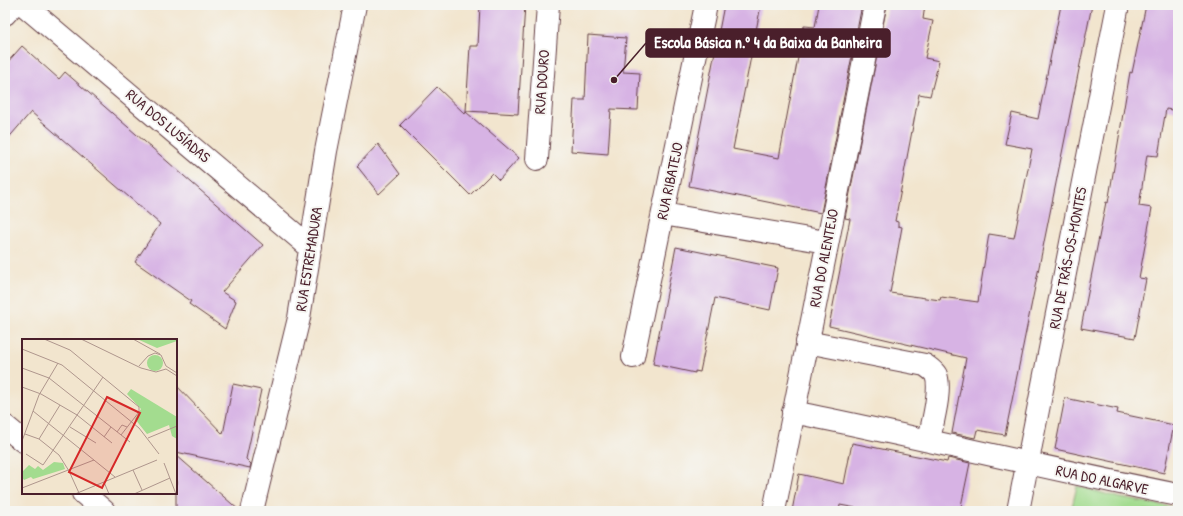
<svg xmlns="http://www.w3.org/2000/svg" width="1183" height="516" font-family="'Patrick Hand',sans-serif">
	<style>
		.green { fill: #a3dc8f; stroke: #767e5d }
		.building { fill: #d7b3e4 }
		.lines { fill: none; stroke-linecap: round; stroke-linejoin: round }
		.minor-casing { stroke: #633d43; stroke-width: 24 }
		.secondary-casing { stroke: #633d43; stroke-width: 24 }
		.minor { stroke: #fff; stroke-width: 22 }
		.secondary { stroke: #fff; stroke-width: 22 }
		.labels { text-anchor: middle; stroke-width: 4; stroke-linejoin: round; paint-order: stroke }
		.street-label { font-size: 15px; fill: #4a1f2b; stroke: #f6f6f2 }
		.inset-road { fill: none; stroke: #af968d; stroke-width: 1 }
		.view { fill: #d62828; fill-opacity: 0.15; stroke: #d62828; stroke-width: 2 }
		.inset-edge { fill: none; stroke: #4a1f2b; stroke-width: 2 }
		.leader { fill: none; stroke: #4a1f2b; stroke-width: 1.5 }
		.callout-dot { fill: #4a1f2b; stroke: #f6f6f2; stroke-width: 1.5 }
		.callout { fill: #4a1f2b; stroke: #4a1f2b; stroke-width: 1.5 }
		.callout-label { font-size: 16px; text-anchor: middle; font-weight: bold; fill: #fff }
	</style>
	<rect width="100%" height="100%" fill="#f6f6f2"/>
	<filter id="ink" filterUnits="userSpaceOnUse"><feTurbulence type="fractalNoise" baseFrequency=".025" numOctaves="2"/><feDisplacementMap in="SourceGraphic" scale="8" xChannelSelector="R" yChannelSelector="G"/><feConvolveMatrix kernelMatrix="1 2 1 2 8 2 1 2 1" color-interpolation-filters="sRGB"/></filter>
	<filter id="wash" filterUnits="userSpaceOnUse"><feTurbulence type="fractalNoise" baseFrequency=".012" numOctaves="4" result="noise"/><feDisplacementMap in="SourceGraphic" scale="16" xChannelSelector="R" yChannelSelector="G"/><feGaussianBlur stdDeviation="0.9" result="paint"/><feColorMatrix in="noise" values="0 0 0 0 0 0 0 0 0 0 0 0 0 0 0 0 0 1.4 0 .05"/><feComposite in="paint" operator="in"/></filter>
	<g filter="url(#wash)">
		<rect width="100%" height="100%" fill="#f2e5ce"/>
		<!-- green -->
		<path class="green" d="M 1077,486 L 1121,498 L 1178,508 L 1178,511 L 1071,511 Z"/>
		<g id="blocks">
			<!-- building -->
			<path class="building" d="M 480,5 L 525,5 L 518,114 L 466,111 L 470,46 L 478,46 Z
				M 724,5 L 761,5 L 733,149 L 779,158 L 804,26 L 815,27 L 819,5 L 862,5 L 821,213 L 689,186 Z
				M 887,5 L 925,5 L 923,19 L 933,21 L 925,58 L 939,61 L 930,96 L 919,94 L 895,221 L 898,222 L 898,226 L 902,227 L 890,293 L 940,300 L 941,297 L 978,302 L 989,234 L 1014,238 L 1032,149 L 1005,144 L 1012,113 L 1038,119 L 1061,5 L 1092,5 L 1005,435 L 977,430 L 975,438 L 952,433 L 966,358 L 829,326 L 850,219 L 845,218 Z
				M 1146,5 L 1178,5 L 1178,111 L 1166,109 L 1158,156 L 1147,155 L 1139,206 L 1152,208 L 1139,278 L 1146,279 L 1135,338 L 1081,328 L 1106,202 L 1108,203 L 1130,72 L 1132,73 Z
				M 588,35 L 626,38 L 623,72 L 640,73 L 638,110 L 611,109 L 608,154 L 571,151 L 574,100 L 585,100 Z
				M 22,46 L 59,79 L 65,72 L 263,245 L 222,292 L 236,301 L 225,329 L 189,304 L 191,301 L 135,262 L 160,224 L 31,112 L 5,142 L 5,65 Z
				M 437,87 L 465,114 L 466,112 L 519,158 L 499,180 L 492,173 L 470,195 L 400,125 Z
				M 378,144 L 400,174 L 379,194 L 357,166 Z
				M 676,247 L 778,268 L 770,310 L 715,298 L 700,372 L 695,371 L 695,373 L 653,364 Z
				M 233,384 L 261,390 L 246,459 L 251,464 L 250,468 L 176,452 L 176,385 L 223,434 Z
				M 1065,398 L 1118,409 L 1117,413 L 1174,425 L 1164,473 L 1055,449 Z
				M 852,443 L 947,462 L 948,458 L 970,463 L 960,511 L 872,511 L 840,505 L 839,511 L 792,511 L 799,474 L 844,484 Z
				M 176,455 L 240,511 L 176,511 Z"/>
		</g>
	</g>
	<g filter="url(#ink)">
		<use href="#blocks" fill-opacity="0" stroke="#633d43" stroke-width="1"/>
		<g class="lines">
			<!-- minor casing -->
			<g class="minor-casing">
				<path id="minor" d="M 24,5 L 311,248
					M 5,14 L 13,5
					M 537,159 L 548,5
					M 663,214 L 826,242
					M 807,342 L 925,365 C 929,368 934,371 936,375 C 942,390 932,424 929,440
					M 633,357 L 706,5
					M 793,412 C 922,438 1049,469 1178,495
					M 252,511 L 299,318 L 326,151 L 355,5
					M 774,511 L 875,5
					M 1018,511 L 1118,5"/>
			</g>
			<!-- secondary casing -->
			<g class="secondary-casing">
				<path id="secondary" d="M 5,426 L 23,441
					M 83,493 L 104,511"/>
			</g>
			<!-- minor -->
			<use href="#minor" class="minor"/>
			<!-- secondary -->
			<use href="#secondary" class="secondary"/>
		</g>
	</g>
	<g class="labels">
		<!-- street labels -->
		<g class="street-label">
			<text transform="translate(542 82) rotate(-86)" y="5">RUA DOURO</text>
			<text transform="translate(168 126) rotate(40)" y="5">RUA DOS LUSÍADAS</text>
			<text transform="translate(670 181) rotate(-78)" y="5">RUA RIBATEJO</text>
			<text transform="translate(824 258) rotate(-79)" y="5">RUA DO ALENTEJO</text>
			<text transform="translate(1068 258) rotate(-79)" y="5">RUA DE TRÁS-OS-MONTES</text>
			<text transform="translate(309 259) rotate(-81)" y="5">RUA ESTREMADURA</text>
			<text transform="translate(1102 480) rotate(12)" y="5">RUA DO ALGARVE</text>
		</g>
	</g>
	<!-- overview -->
	<g transform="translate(22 339)">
		<rect width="155" height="155" fill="#f2e5ce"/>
		<path d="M 115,0 L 155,0 L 155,2 L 135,9 ZM125 24a8 8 0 1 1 16 0a8 8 0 1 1-16 0ZM 109,50 L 155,78 L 155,100 L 150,97 L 147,86 L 125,95 L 113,80 L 119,70 L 105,55 ZM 32,123 L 41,124 L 43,130 L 11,140 L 9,138 L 2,141 L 0,138 L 0,133 L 7,126 L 13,130 L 16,127 L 21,131 Z" fill="#a3dc8f"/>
		<path class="inset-road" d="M 22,0 L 48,11 L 117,68 L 117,73 L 99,96M 59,0 L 119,29 L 134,33 L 144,30 L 155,37M 111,0 L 138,15M 0,10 L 40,26 L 117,89 L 137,115M 117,27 L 126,17 L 133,14 L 139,16 L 144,27 L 155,34M 0,29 L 27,39 L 108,103M 0,48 L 19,55 L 55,76 L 90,104M 11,72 L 93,138M 48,88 L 74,104M 95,93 L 100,86 L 105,88M 3,95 L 17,100 L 37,116 L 47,132 L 57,154M 82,98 L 89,88M 126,99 L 155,87M 17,100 L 38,66M 0,102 L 17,56 L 36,24M 4,115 L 21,126 L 81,38M 142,124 L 154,155M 111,131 L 120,151M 82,143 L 87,155M 0,149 L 72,121M 53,155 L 135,121M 112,155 L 148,139"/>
		<path class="view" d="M 85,58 L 118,74 L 80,149 L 47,133 Z"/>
		<rect width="155" height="155" class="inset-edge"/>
	</g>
	<!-- callouts -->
	<path class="leader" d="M614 80L646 43"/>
	<circle class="callout-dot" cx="614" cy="80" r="4"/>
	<rect class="callout" x="646" y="29" width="244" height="28" rx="4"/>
	<g class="callout-label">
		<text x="768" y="48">Escola Básica n.º 4 da Baixa da Banheira</text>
	</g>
	<!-- margin -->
	<rect width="1183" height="516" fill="none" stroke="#f6f6f2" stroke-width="20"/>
</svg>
